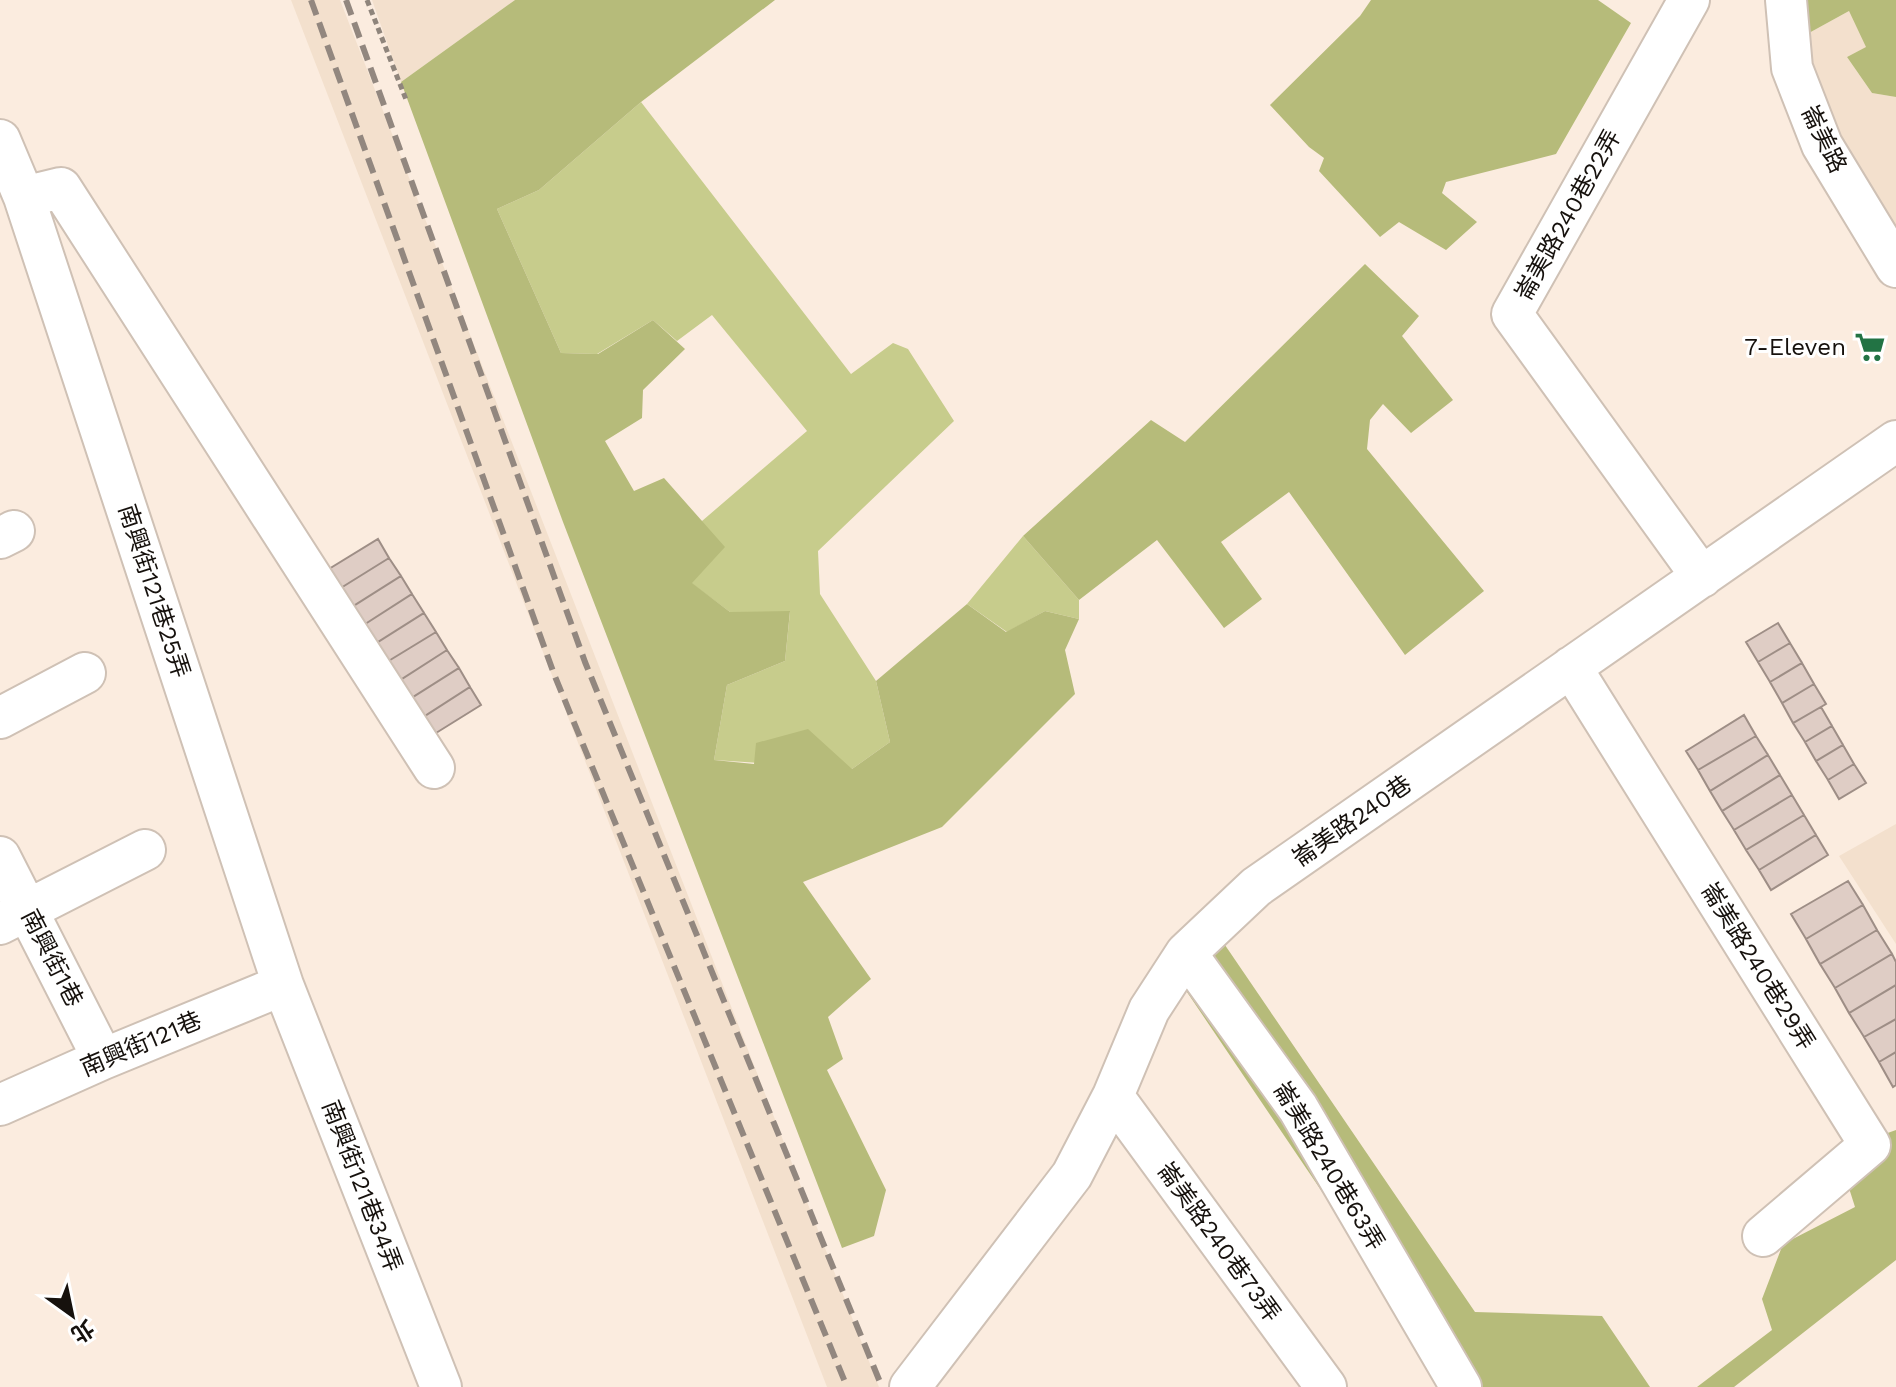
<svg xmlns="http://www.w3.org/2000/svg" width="1896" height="1387" font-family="'Work Sans','Noto Sans TC',sans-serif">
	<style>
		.built { fill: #f3e0cd }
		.green { fill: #c7cc8c }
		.forest { fill: #b6bb7a }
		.building { fill: #dfcdc5; stroke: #9e8e86; stroke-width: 2 }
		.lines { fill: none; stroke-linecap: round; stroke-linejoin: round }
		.minor-casing { stroke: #cfc1b5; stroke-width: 44 }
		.path { stroke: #8f857c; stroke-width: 5; stroke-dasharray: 6 4; stroke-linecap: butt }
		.minor { stroke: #fff; stroke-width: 40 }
		.rail { stroke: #92877f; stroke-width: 6; stroke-dasharray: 16 8; stroke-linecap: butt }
		.labels { text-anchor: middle; stroke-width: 6; stroke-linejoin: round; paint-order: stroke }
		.street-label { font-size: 24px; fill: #16110d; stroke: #fff }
		.poi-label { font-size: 24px; fill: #16110d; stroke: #fff; text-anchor: end }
	</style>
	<rect width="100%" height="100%" fill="#fbecdf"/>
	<!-- built -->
	<path class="built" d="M 291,0 L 340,0 L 879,1387 L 827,1387 Z
		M 372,0 L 515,0 L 401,82 Z
		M 1849,11 L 1867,47 L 1847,57 L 1872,93 L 1896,97 L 1896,280 L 1778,50 Z
		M 1896,824 L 1896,944 L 1839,856 Z"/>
	<!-- green -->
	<path class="green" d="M 641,102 L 851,374 L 893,343 L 908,349 L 954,421 L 818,551 L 820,594 L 876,681 L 890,742 L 852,769 L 714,760 L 727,685 L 785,661 L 790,612 L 730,612 L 691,583 L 702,521 L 807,431 L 712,315 L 677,341 L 653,320 L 597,354 L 561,353 L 497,209 L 539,190 Z
		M 1023,536 L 1079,600 L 1079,619 L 1045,611 L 1007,632 L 967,604 Z"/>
	<!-- forest -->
	<path class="forest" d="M 515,0 L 775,0 L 641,102 L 539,190 L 497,209 L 561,353 L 598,354 L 653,320 L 685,349 L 643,390 L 642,418 L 605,441 L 634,491 L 664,478 L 725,547 L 692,583 L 730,612 L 790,611 L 785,661 L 727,685 L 714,760 L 754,764 L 756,743 L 808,729 L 852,769 L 890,742 L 876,681 L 967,604 L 1006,632 L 1045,611 L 1079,619 L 1065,650 L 1075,694 L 942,827 L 803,882 L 871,979 L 828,1017 L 843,1059 L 827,1070 L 886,1190 L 874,1236 L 842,1248 L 563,522 L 401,82 Z
		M 1371,0 L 1598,0 L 1631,23 L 1556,154 L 1446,182 L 1442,193 L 1477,222 L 1446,250 L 1399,222 L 1380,237 L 1319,171 L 1324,158 L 1309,147 L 1270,105 L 1360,16 Z
		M 1777,0 L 1896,0 L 1896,97 L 1872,93 L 1847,57 L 1866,47 L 1849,11 L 1778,50 Z
		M 1365,264 L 1419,316 L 1402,336 L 1453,400 L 1411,433 L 1383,404 L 1370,420 L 1367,449 L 1484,591 L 1405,655 L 1289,492 L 1221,542 L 1262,599 L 1224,628 L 1157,540 L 1079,600 L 1023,536 L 1151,420 L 1185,442 Z
		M 1212,926 L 1475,1312 L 1602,1316 L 1650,1387 L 1454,1387 L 1166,961 Z
		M 1896,1130 L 1896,1260 L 1734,1387 L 1697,1387 L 1772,1330 L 1762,1299 L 1783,1244 L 1855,1207 L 1842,1166 L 1871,1139 Z"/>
	<!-- building -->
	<path class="building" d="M 378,539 L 389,558 L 336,591 L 324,572 Z
		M 389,558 L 401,576 L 347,610 L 336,591 Z
		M 401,576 L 412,594 L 359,628 L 347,610 Z
		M 412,594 L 424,613 L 370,647 L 359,628 Z
		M 424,613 L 436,632 L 382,665 L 370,647 Z
		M 1778,623 L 1790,643 L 1758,662 L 1746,642 Z
		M 436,632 L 447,650 L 394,684 L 382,665 Z
		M 1790,643 L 1802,663 L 1770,682 L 1758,662 Z
		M 447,650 L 459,668 L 405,702 L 394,684 Z
		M 1802,663 L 1814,684 L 1782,703 L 1770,682 Z
		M 459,668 L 470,687 L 417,721 L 405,702 Z
		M 1814,684 L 1826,704 L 1793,723 L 1782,703 Z
		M 470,687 L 481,705 L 428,738 L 417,721 Z
		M 1821,707 L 1832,726 L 1805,742 L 1793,723 Z
		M 1744,715 L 1756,736 L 1698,770 L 1686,751 Z
		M 1832,726 L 1843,745 L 1816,761 L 1805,742 Z
		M 1756,736 L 1768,755 L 1710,791 L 1698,770 Z
		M 1843,745 L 1854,764 L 1828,780 L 1816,761 Z
		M 1768,755 L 1780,775 L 1722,811 L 1710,791 Z
		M 1854,764 L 1866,783 L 1839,799 L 1828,780 Z
		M 1780,775 L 1792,795 L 1734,830 L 1722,811 Z
		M 1792,795 L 1804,815 L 1746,850 L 1734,830 Z
		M 1804,815 L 1816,835 L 1759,870 L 1746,850 Z
		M 1816,835 L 1828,855 L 1771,890 L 1759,870 Z
		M 1848,881 L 1863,905 L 1806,939 L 1791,914 Z
		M 1863,905 L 1877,930 L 1820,964 L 1806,939 Z
		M 1877,930 L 1892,954 L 1835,988 L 1820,964 Z
		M 1892,954 L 1896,962 L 1896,985 L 1849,1013 L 1835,988 Z
		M 1896,985 L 1896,1019 L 1864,1037 L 1849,1013 Z
		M 1896,1019 L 1896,1052 L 1879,1062 L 1864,1037 Z
		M 1896,1052 L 1896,1085 L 1893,1087 L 1879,1062 Z"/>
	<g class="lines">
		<!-- minor casing -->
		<g class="minor-casing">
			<path id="minor" d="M 1689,0 L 1512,314 L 1702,577
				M 1786,0 L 1792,68 L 1822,145 L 1896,267
				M 0,140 L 24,197 L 283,985 L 441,1387
				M 24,197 L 61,188 L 434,768
				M 0,538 L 14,531
				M 1571,667 L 1870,1145 L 1763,1236
				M 0,718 L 85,673
				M 0,857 L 103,1059
				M 0,924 L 145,850
				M 1186,953 L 1298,1108 L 1461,1387
				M 1113,1096 L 1326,1387
				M 0,1105 L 103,1059 L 283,985
				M 910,1387 L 1072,1175 L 1113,1096 L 1149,1010 L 1186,953 L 1256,887 L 1896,441"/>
		</g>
		<!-- path -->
		<path class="path" d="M 367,0 L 407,102"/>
		<!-- minor -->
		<use href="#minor" class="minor"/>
		<!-- rail -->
		<path class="rail" d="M 311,0 L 554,674 L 847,1387
			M 346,0 L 585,662 L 882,1387"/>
	</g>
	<!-- icons -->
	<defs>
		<g id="supermarket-bare" transform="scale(2.4)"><path d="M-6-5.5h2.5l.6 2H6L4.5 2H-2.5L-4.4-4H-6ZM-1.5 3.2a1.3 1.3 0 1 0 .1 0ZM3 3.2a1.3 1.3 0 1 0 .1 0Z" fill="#227344" stroke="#fff" stroke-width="2.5" paint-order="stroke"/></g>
	</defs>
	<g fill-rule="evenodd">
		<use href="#supermarket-bare" x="1870" y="347"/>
	</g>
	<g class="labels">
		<!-- street labels -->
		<g class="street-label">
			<text transform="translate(1824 139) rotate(64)" y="8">崙美路</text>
			<text transform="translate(1568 215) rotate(-61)" y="8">崙美路240巷22弄</text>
			<text transform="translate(154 591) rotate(72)" y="8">南興街121巷25弄</text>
			<text transform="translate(1352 821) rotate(-35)" y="8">崙美路240巷</text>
			<text transform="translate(52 958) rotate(63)" y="8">南興街1巷</text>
			<text transform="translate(1758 966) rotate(58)" y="8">崙美路240巷29弄</text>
			<text transform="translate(141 1044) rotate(-23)" y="8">南興街121巷</text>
			<text transform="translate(1329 1166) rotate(59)" y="8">崙美路240巷63弄</text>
			<text transform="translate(362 1186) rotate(69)" y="8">南興街121巷34弄</text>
			<text transform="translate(1219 1242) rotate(54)" y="8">崙美路240巷73弄</text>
		</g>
		<!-- poi labels -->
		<g class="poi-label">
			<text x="1846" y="355">7-Eleven</text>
		</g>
	</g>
	<!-- north arrow -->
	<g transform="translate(72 1315) rotate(147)" stroke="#ffffff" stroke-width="6" paint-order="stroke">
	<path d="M0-6L14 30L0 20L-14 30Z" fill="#16110d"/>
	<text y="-12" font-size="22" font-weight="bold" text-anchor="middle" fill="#16110d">北</text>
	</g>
</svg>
